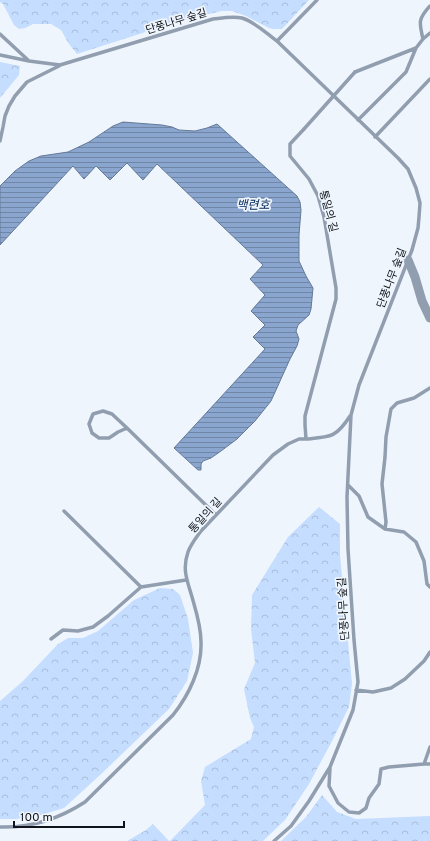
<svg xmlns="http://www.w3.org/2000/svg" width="430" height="841" font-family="Overpass,'Noto Sans KR',sans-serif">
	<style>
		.forest { fill: url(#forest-crowns) }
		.water { fill: url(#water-rules); stroke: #657a98 }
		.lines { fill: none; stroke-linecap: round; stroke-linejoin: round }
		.service { stroke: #919eaf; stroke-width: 3.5 }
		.tertiary { stroke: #919eaf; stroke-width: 9 }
		.service-bridge { stroke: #919eaf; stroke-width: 3.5 }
		.labels { text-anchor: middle; stroke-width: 3.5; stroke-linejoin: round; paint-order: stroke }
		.street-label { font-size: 11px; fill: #0f141a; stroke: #eff5fd }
		.water-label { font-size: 12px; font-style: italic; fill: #022858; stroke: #eff5fd }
	</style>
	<defs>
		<pattern id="forest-crowns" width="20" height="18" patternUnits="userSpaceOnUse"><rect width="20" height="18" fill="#c5ddfe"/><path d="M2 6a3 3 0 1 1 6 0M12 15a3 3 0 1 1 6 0" fill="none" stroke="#a8bdd9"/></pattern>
		<pattern id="water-rules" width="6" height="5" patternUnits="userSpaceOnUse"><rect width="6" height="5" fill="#8aa6ce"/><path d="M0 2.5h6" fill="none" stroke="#6f86a6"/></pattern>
	</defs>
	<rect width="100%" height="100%" fill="#eff5fd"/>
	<!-- forest -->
	<path class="forest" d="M 0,0 L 309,0 L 282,29 L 273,29 L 269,28 L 246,16 L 232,11 L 222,11 L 183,20 L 77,54 L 69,44 L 61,30 L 51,24 L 33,24 L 25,28 L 19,29 L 14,25 L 3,4 L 0,2 Z
		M 0,62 L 20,66 L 19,75 L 0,98 L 0,100 Z
		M 319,507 L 340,524 L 340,555 L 352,684 L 349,707 L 331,743 L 309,784 L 285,820 L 263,841 L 170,841 L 205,805 L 201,781 L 205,767 L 251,739 L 254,727 L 250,718 L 244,689 L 255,663 L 251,629 L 252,595 L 288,537 Z
		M 160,588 L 173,589 L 180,595 L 188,619 L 193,653 L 187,681 L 169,709 L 99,776 L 64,808 L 41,815 L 16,819 L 0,819 L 0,701 L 23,681 L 58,644 L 68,638 L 83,638 L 98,631 L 134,600 Z
		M 322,795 L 337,812 L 356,819 L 430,816 L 430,841 L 281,841 L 306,817 Z
		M 153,824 L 169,841 L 127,841 L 146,830 Z"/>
	<!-- water -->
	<path class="water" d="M 123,122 L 162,125 L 172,127 L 179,130 L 195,131 L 207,128 L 217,124 L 297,196 L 300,202 L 301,210 L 299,235 L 299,261 L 306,276 L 313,288 L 311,309 L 309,315 L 298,325 L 296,331 L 299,339 L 297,346 L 290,359 L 271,401 L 255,421 L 237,439 L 221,451 L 211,458 L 203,461 L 201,464 L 201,470 L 198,470 L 174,448 L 265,349 L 253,337 L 265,325 L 251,311 L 265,295 L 250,279 L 263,265 L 157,164 L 143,180 L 127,163 L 110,180 L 96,166 L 84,179 L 73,166 L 0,245 L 0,186 L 15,171 L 29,161 L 41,156 L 68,152 L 89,142 L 113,126 Z"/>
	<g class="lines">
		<!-- service -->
		<path class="service" d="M 0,34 L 28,60
			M 423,39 C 419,22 418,19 430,6
			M 277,41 L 317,0
			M 0,55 L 29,61 L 60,65 L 213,19 C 222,18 232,16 242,18 C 255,22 266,33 277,41 L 398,158 L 408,169 L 416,188 L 420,203 L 419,217 L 418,228 L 412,250 L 359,385 L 351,415 L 347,497 L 348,549 L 354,640 L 358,682 L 353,710 L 330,767 L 309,801 L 291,826 L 274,841
			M 355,72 L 416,48 L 423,39 L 430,33
			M 358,120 L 406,72 L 416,48
			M 375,137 L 430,79
			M 0,141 L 3,127 L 5,116 L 9,106 L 15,96 L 27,82 L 59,66
			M 127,428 L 118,432 L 109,438 L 99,438 L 92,433 L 89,424 L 93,414 L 103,411 L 112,414 L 127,428 L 216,515
			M 306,439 C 330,437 336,438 350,416
			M 348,485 L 359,496 L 368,517 L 385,529 L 404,532 L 416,542 L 424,561 L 427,584 L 430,587
			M 64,511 L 141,587
			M 385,529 L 386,522 L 382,484 L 385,457 L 386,437 L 391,409 L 397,403 L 414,398 L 430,388
			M 51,639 L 63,630 L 78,631 L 93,627 L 108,616 L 141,587 L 186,580
			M 356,690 L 373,692 L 391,688 L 405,679 L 424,661 L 430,652
			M 424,764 L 430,764
			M 330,768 L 329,786 L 338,803 L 349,812 L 359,813 L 366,808 L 369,798 L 379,784 L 381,769 L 389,767 L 424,764 L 430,747
			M 0,827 C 32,828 59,819 85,802 L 173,715 C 189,695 202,668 201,642 C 201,626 196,611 192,597 C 187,580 182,569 188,552 C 191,544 196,538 201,531 L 273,455 L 288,444 L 299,439 L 306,439 L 305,425 L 305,416 L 336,299 L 336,288 L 324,217 L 318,196 L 309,179 L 290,156 L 290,144 L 304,129"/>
		<!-- tertiary -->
		<path class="tertiary" d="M 408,260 L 415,277 L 422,301 L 430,318"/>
		<!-- service-bridge -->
		<path class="service-bridge" d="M 304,129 L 355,72"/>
	</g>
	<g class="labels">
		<!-- street labels -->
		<g class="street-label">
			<text transform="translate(176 21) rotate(-17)" y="4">단풍나무 숲길</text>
			<text transform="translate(329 211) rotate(75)" y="4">통일의 길</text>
			<text transform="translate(391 278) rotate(-69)" y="4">단풍나무 숲길</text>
			<text transform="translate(205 515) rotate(-48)" y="4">통일의 길</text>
			<text transform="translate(343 609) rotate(-93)" y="4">단풍나무 숲길</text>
		</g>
		<!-- water labels -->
		<g class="water-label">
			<text x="253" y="209">백련호</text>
		</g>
	</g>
	<!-- scale -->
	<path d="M14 821v6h110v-6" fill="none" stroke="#0f141a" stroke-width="2"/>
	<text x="20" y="821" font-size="12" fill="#0f141a" stroke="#eff5fd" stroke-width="3" paint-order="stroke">100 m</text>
</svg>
